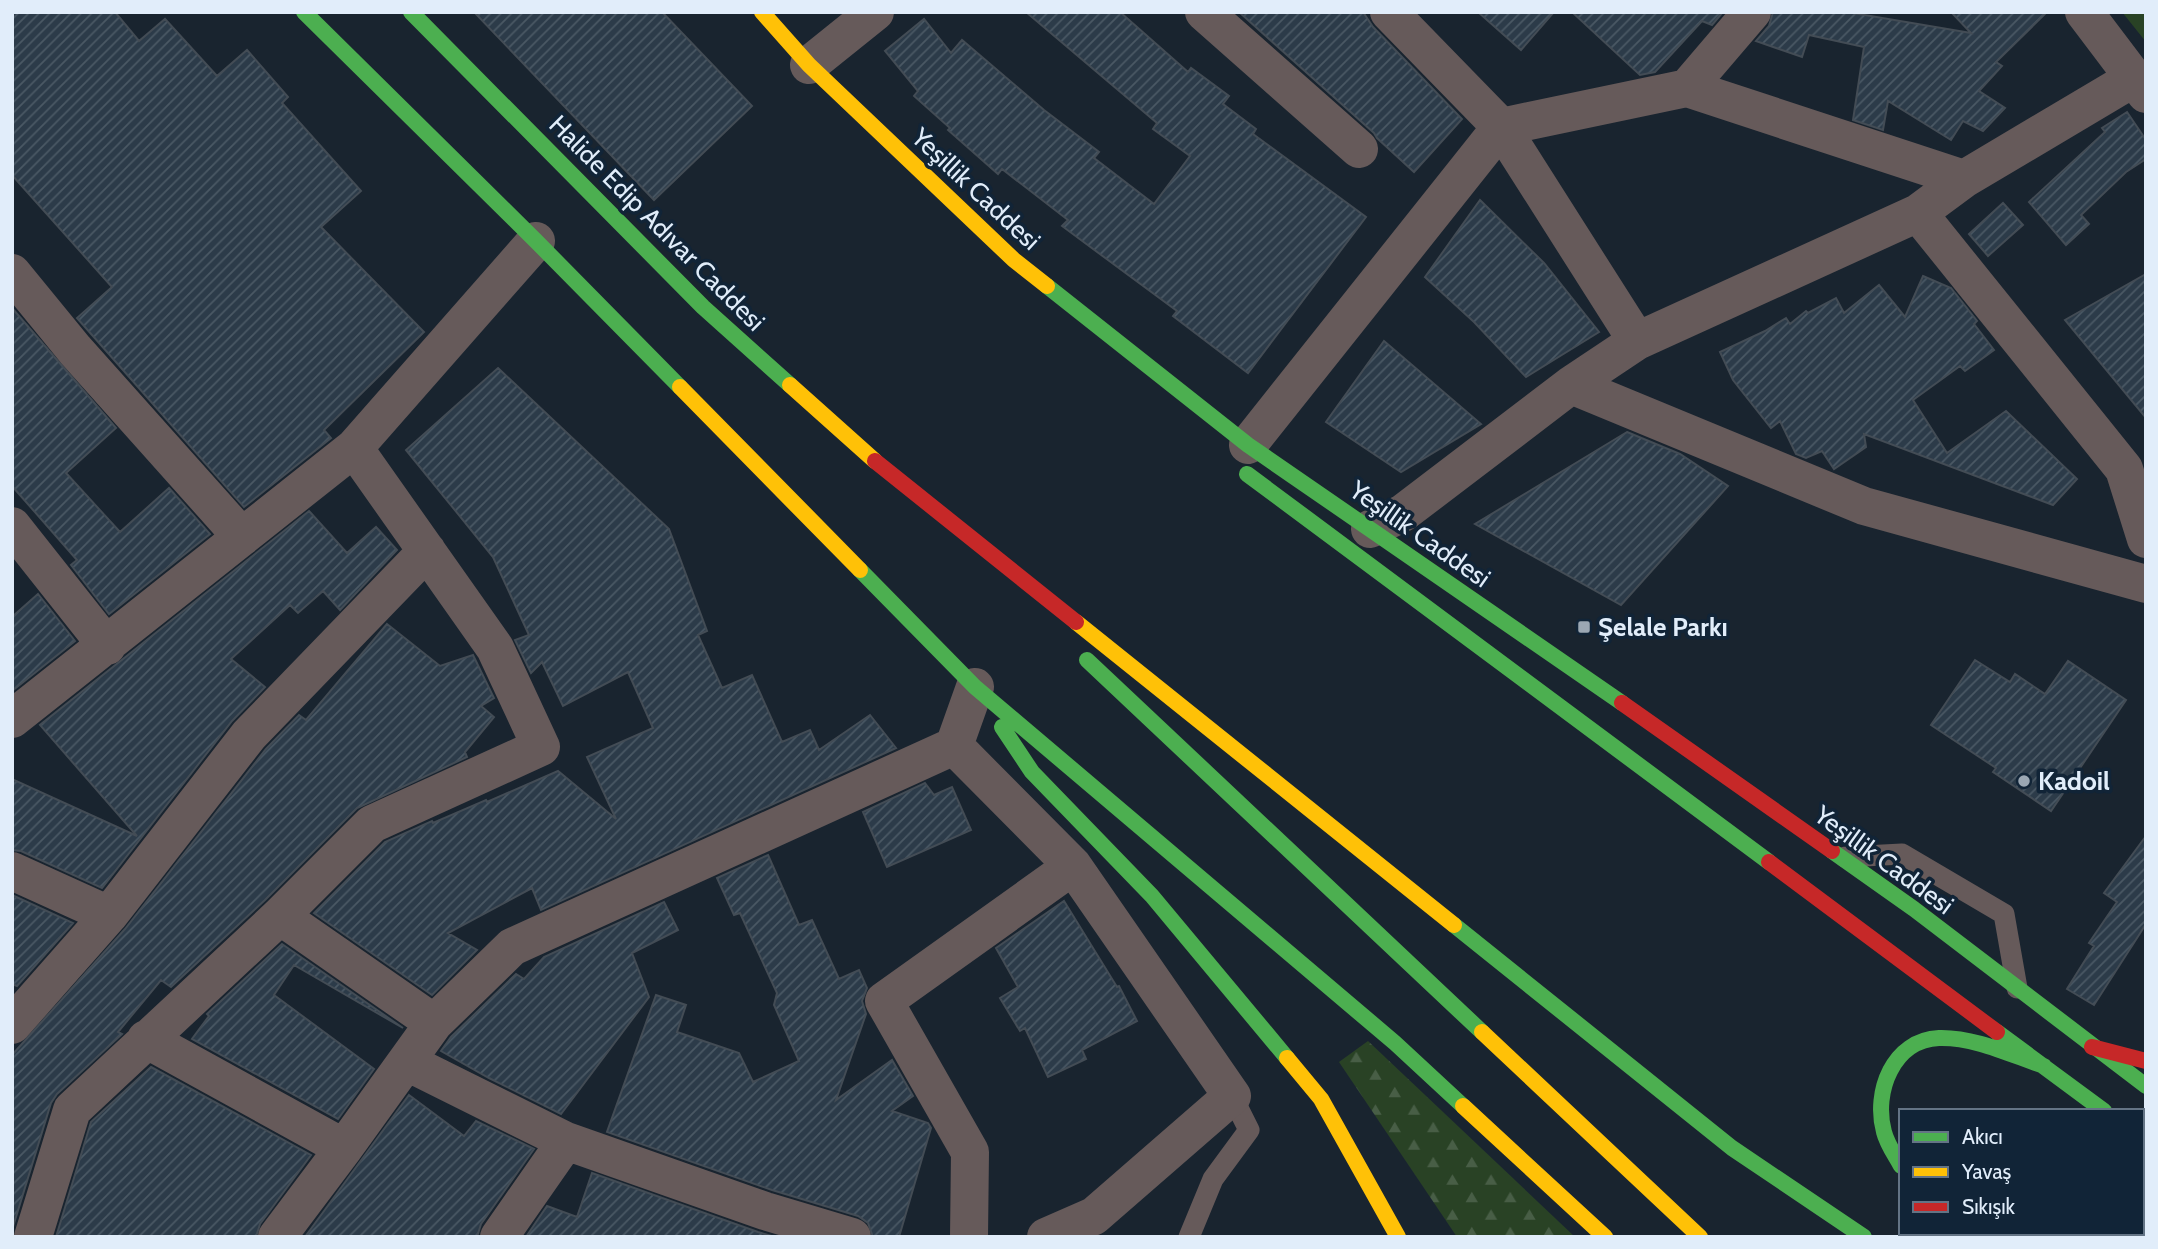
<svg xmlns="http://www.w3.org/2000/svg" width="2158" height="1249" font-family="Cabin,sans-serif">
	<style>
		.forest { fill: url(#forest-firs) }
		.park { fill: #294225 }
		.building { fill: url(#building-hatch); stroke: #434c55; stroke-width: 2 }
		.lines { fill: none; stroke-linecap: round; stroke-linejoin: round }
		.lane { stroke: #665a5a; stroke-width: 21 }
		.street { stroke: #665a5a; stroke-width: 38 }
		.fast { stroke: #4caf50; stroke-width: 16 }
		.slow { stroke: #ffc107; stroke-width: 16 }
		.jam { stroke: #c62828; stroke-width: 16 }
		.poi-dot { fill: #9ba7b3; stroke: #112437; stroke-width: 2.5 }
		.labels { text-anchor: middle; stroke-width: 7; stroke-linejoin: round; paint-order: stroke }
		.street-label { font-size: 26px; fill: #e1edfa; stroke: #112437 }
		.poi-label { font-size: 26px; font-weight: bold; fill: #e1edfa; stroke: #112437; text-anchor: start }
	</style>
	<defs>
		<pattern id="forest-firs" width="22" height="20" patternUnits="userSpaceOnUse" patternTransform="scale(1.75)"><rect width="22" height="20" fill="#294225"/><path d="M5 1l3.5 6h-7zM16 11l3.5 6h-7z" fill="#485e46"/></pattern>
		<pattern id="building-hatch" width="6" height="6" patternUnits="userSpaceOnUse" patternTransform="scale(1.75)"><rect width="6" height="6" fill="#2c3b49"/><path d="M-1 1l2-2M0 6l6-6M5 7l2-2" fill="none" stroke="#4a5864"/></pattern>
	</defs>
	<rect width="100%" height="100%" fill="#19242f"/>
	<!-- forest -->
	<path class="forest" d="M 1368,1041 L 1575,1237 L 1457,1237 L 1339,1062 Z"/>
	<!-- park -->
	<path class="park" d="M 2122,12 L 2146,12 L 2146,42 Z"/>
	<!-- building -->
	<path class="building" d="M 12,12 L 115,12 L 139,41 L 165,19 L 217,76 L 247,50 L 288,97 L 282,103 L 361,191 L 321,227 L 424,332 L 324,430 L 331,438 L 244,507 L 77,318 L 112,287 L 12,175 Z
		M 474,12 L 662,12 L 752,106 L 654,200 Z
		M 1026,12 L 1120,12 L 1188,72 L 1191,68 L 1229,96 L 1223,104 L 1256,129 L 1253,134 L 1366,217 L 1248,373 L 1173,316 L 1177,311 L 1062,226 L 1068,220 L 1002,169 L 998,174 L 948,130 L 950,128 L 914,96 L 918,91 L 885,51 L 924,19 L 951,53 L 962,40 L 1044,110 L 1099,152 L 1094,158 L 1154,204 L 1190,156 L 1153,129 L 1157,123 Z
		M 1239,12 L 1363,12 L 1373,27 L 1462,119 L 1414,172 L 1377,138 L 1374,133 Z
		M 1478,12 L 1554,12 L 1521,50 Z
		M 1572,12 L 1723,12 L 1712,25 L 1702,21 L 1655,72 L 1640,75 Z
		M 1773,12 L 1847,12 L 1971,33 L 1951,12 L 2047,12 L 1996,62 L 2002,66 L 1979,91 L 2005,108 L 1983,131 L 1963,121 L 1951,140 L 1888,101 L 1883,130 L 1853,120 L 1864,47 L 1809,35 L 1802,57 L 1756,41 L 1769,26 Z
		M 2127,112 L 2146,140 L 2146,159 L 2126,172 L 2081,215 L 2089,224 L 2066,245 L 2029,202 L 2105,132 L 2102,128 Z
		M 1480,200 L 1544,263 L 1599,332 L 1526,377 L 1474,322 L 1425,277 Z
		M 2003,203 L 2023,225 L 1988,256 L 1969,234 Z
		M 2146,274 L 2146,418 L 2065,320 Z
		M 1923,276 L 1951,288 L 1977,321 L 1974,324 L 1994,350 L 1965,371 L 1960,366 L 1913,400 L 1947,453 L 2006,411 L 2077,479 L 2053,505 L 1864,434 L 1866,447 L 1834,469 L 1822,451 L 1806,458 L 1796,454 L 1780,421 L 1771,428 L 1733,380 L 1720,352 L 1765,331 L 1786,318 L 1790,324 L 1806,311 L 1808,313 L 1836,298 L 1844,313 L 1879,285 L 1905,317 Z
		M 12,308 L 116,428 L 66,473 L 120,532 L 169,488 L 210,534 L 109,614 L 71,565 L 77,560 L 12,486 Z
		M 1384,341 L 1481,424 L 1401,472 L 1326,422 Z
		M 498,368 L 669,529 L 707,631 L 698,635 L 722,688 L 752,675 L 782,742 L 810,730 L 819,750 L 870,715 L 896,748 L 541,910 L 532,888 L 448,933 L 477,950 L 432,995 L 314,913 L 385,842 L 432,821 L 433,823 L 486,800 L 487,802 L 558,771 L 616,819 L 587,757 L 653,728 L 628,672 L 563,706 L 542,662 L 531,673 L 515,640 L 529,635 L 493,557 L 406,450 Z
		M 1627,432 L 1680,454 L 1728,486 L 1621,605 L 1475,524 Z
		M 309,511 L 347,553 L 376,527 L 397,550 L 340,610 L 323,591 L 298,613 L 290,605 L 231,659 L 265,687 L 232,721 L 102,888 L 21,851 L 12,850 L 12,779 L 137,836 L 40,725 Z
		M 38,594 L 75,641 L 12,691 L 12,617 Z
		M 387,624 L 440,666 L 473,655 L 494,698 L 481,706 L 494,717 L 465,752 L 467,757 L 357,808 L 265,900 L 171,987 L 161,980 L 118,1032 L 122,1034 L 57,1094 L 51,1103 L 12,1230 L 12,1055 L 125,929 L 266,749 L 299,715 L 306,720 Z
		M 1975,660 L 2010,682 L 2015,674 L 2045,694 L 2068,661 L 2126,700 L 2051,811 L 1993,772 L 1996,768 L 1931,725 Z
		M 925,783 L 934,795 L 952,787 L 971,830 L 887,867 L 863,812 Z
		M 2146,836 L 2146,924 L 2094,1005 L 2067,989 L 2094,946 L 2089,943 L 2117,902 L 2104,893 Z
		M 768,855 L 799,925 L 812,920 L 839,979 L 859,970 L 867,988 L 862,1001 L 866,1014 L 836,1100 L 892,1060 L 913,1096 L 892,1111 L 928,1123 L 931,1128 L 899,1237 L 873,1237 L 868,1223 L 858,1216 L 772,1190 L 607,1132 L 656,995 L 686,1005 L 677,1032 L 739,1053 L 753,1082 L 799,1061 L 774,1005 L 777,993 L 740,913 L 734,915 L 717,878 Z
		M 12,895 L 73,923 L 17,986 L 12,984 Z
		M 1064,901 L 1117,987 L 1119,986 L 1137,1021 L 1082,1050 L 1086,1059 L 1048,1077 L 1025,1028 L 1020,1031 L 1000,998 L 1018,987 L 996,948 Z
		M 664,902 L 678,930 L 632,953 L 649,997 L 561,1114 L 489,1078 L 441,1051 L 451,1037 L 516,974 L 524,979 L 544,957 Z
		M 282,944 L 403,1028 L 294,965 L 274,995 L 374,1069 L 338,1119 L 192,1039 L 209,1016 L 207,1014 Z
		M 151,1067 L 311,1155 L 260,1224 L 256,1237 L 56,1237 L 91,1122 Z
		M 409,1095 L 464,1136 L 476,1121 L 534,1149 L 481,1224 L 477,1237 L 305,1237 Z
		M 592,1173 L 758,1232 L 775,1237 L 526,1237 L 547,1206 L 577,1217 Z"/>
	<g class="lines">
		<!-- lane -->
		<path class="lane" d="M 1845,857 L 1902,854 L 2004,914 L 2017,988
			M 1189,1237 L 1213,1179 L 1249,1130 L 1232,1096"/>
		<!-- street -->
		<path class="street" d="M 1204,12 L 1359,149
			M 1389,12 L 1501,127 L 1637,341
			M 2084,12 L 2146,94
			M 809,65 L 875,12
			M 1687,88 L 1964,179
			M 1918,213 L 2124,469 L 2146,539
			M 12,273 L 75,350 L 242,537
			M 1571,385 L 1864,506 L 2146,584
			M 1248,445 L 1501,127 L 1687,88 L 1752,12
			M 12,526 L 107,646
			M 1370,529 L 1403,513 L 1571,385 L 1637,341 L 1918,213 L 1964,179 L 2134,78
			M 12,719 L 354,448
			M 954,746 L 1073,866 L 1232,1096 L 1094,1216 L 1046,1237
			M 12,871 L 109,915
			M 280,916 L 434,1023
			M 12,1025 L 109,915 L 249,735 L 427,551
			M 146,1039 L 344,1148
			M 407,1062 L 566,1141 L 765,1211 L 852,1237
			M 33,1237 L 72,1110 L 280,916 L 372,824 L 541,747 L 495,648 L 354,448 L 536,241
			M 277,1237 L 344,1148 L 434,1023 L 512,947 L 954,746 L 975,687
			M 499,1237 L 566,1141
			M 969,1237 L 970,1152 L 884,1001 L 1073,866"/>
		<!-- fast -->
		<path class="fast" d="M 304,12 L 536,241 L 680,387
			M 411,12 L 703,307 L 790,385
			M 1047,286 L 1248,445 L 1622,703
			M 1247,474 L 1769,862
			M 860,570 L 975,687
			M 1087,660 L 1482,1032
			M 975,687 L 1395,1043 L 1463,1106
			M 1002,727 L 1032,772 L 1152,896 L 1287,1058
			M 1832,851 L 1914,909 L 2146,1086
			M 1454,925 L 1732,1148 L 1864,1237
			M 1997,1032 L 2104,1111
			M 2142,1139 L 2146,1142
			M 1901,1166 C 1895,1155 1887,1144 1884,1132 C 1873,1092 1893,1040 1939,1038 C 1975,1037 2011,1055 2044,1066
			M 1974,1233 L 1979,1237"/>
		<!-- slow -->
		<path class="slow" d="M 762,12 L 809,65 L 1014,260 L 1047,286
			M 790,385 L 875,461
			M 680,387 L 860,570
			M 1076,622 L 1454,925
			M 1482,1032 L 1700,1237
			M 1287,1058 L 1321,1099 L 1398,1237
			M 1463,1106 L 1605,1237"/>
		<!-- jam -->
		<path class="jam" d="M 875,461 L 1076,622
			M 1622,703 L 1832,851
			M 1769,862 L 1997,1032
			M 2092,1047 L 2146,1061"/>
	</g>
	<!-- markers -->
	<g class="poi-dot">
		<rect x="1577" y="620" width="14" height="14" rx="3.5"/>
		<circle cx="2024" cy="781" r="7"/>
	</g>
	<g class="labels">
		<!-- street labels -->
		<g class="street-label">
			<text transform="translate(976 189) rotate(43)" y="9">Yeşillik Caddesi</text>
			<text transform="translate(657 223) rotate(45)" y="9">Halide Edip Adıvar Caddesi</text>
			<text transform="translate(1420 534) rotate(35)" y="9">Yeşillik Caddesi</text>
			<text transform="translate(1884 860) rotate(36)" y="9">Yeşillik Caddesi</text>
		</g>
		<!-- poi labels -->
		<g class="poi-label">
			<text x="1598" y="636">Şelale Parkı</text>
			<text x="2038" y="790">Kadoil</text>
		</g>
	</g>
	<!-- border -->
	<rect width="2158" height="1249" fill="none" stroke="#e1edfa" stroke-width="28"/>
	<!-- legend -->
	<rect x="1899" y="1109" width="245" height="126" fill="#112437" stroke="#647485" stroke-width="2"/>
	<rect x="1913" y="1132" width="35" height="10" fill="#4caf50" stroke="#647485" stroke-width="2"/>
	<text x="1962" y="1144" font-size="21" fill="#e1edfa">Akıcı</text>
	<rect x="1913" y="1167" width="35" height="10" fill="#ffc107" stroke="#647485" stroke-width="2"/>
	<text x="1962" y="1179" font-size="21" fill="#e1edfa">Yavaş</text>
	<rect x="1913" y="1202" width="35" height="10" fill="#c62828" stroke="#647485" stroke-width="2"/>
	<text x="1962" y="1214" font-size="21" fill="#e1edfa">Sıkışık</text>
</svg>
